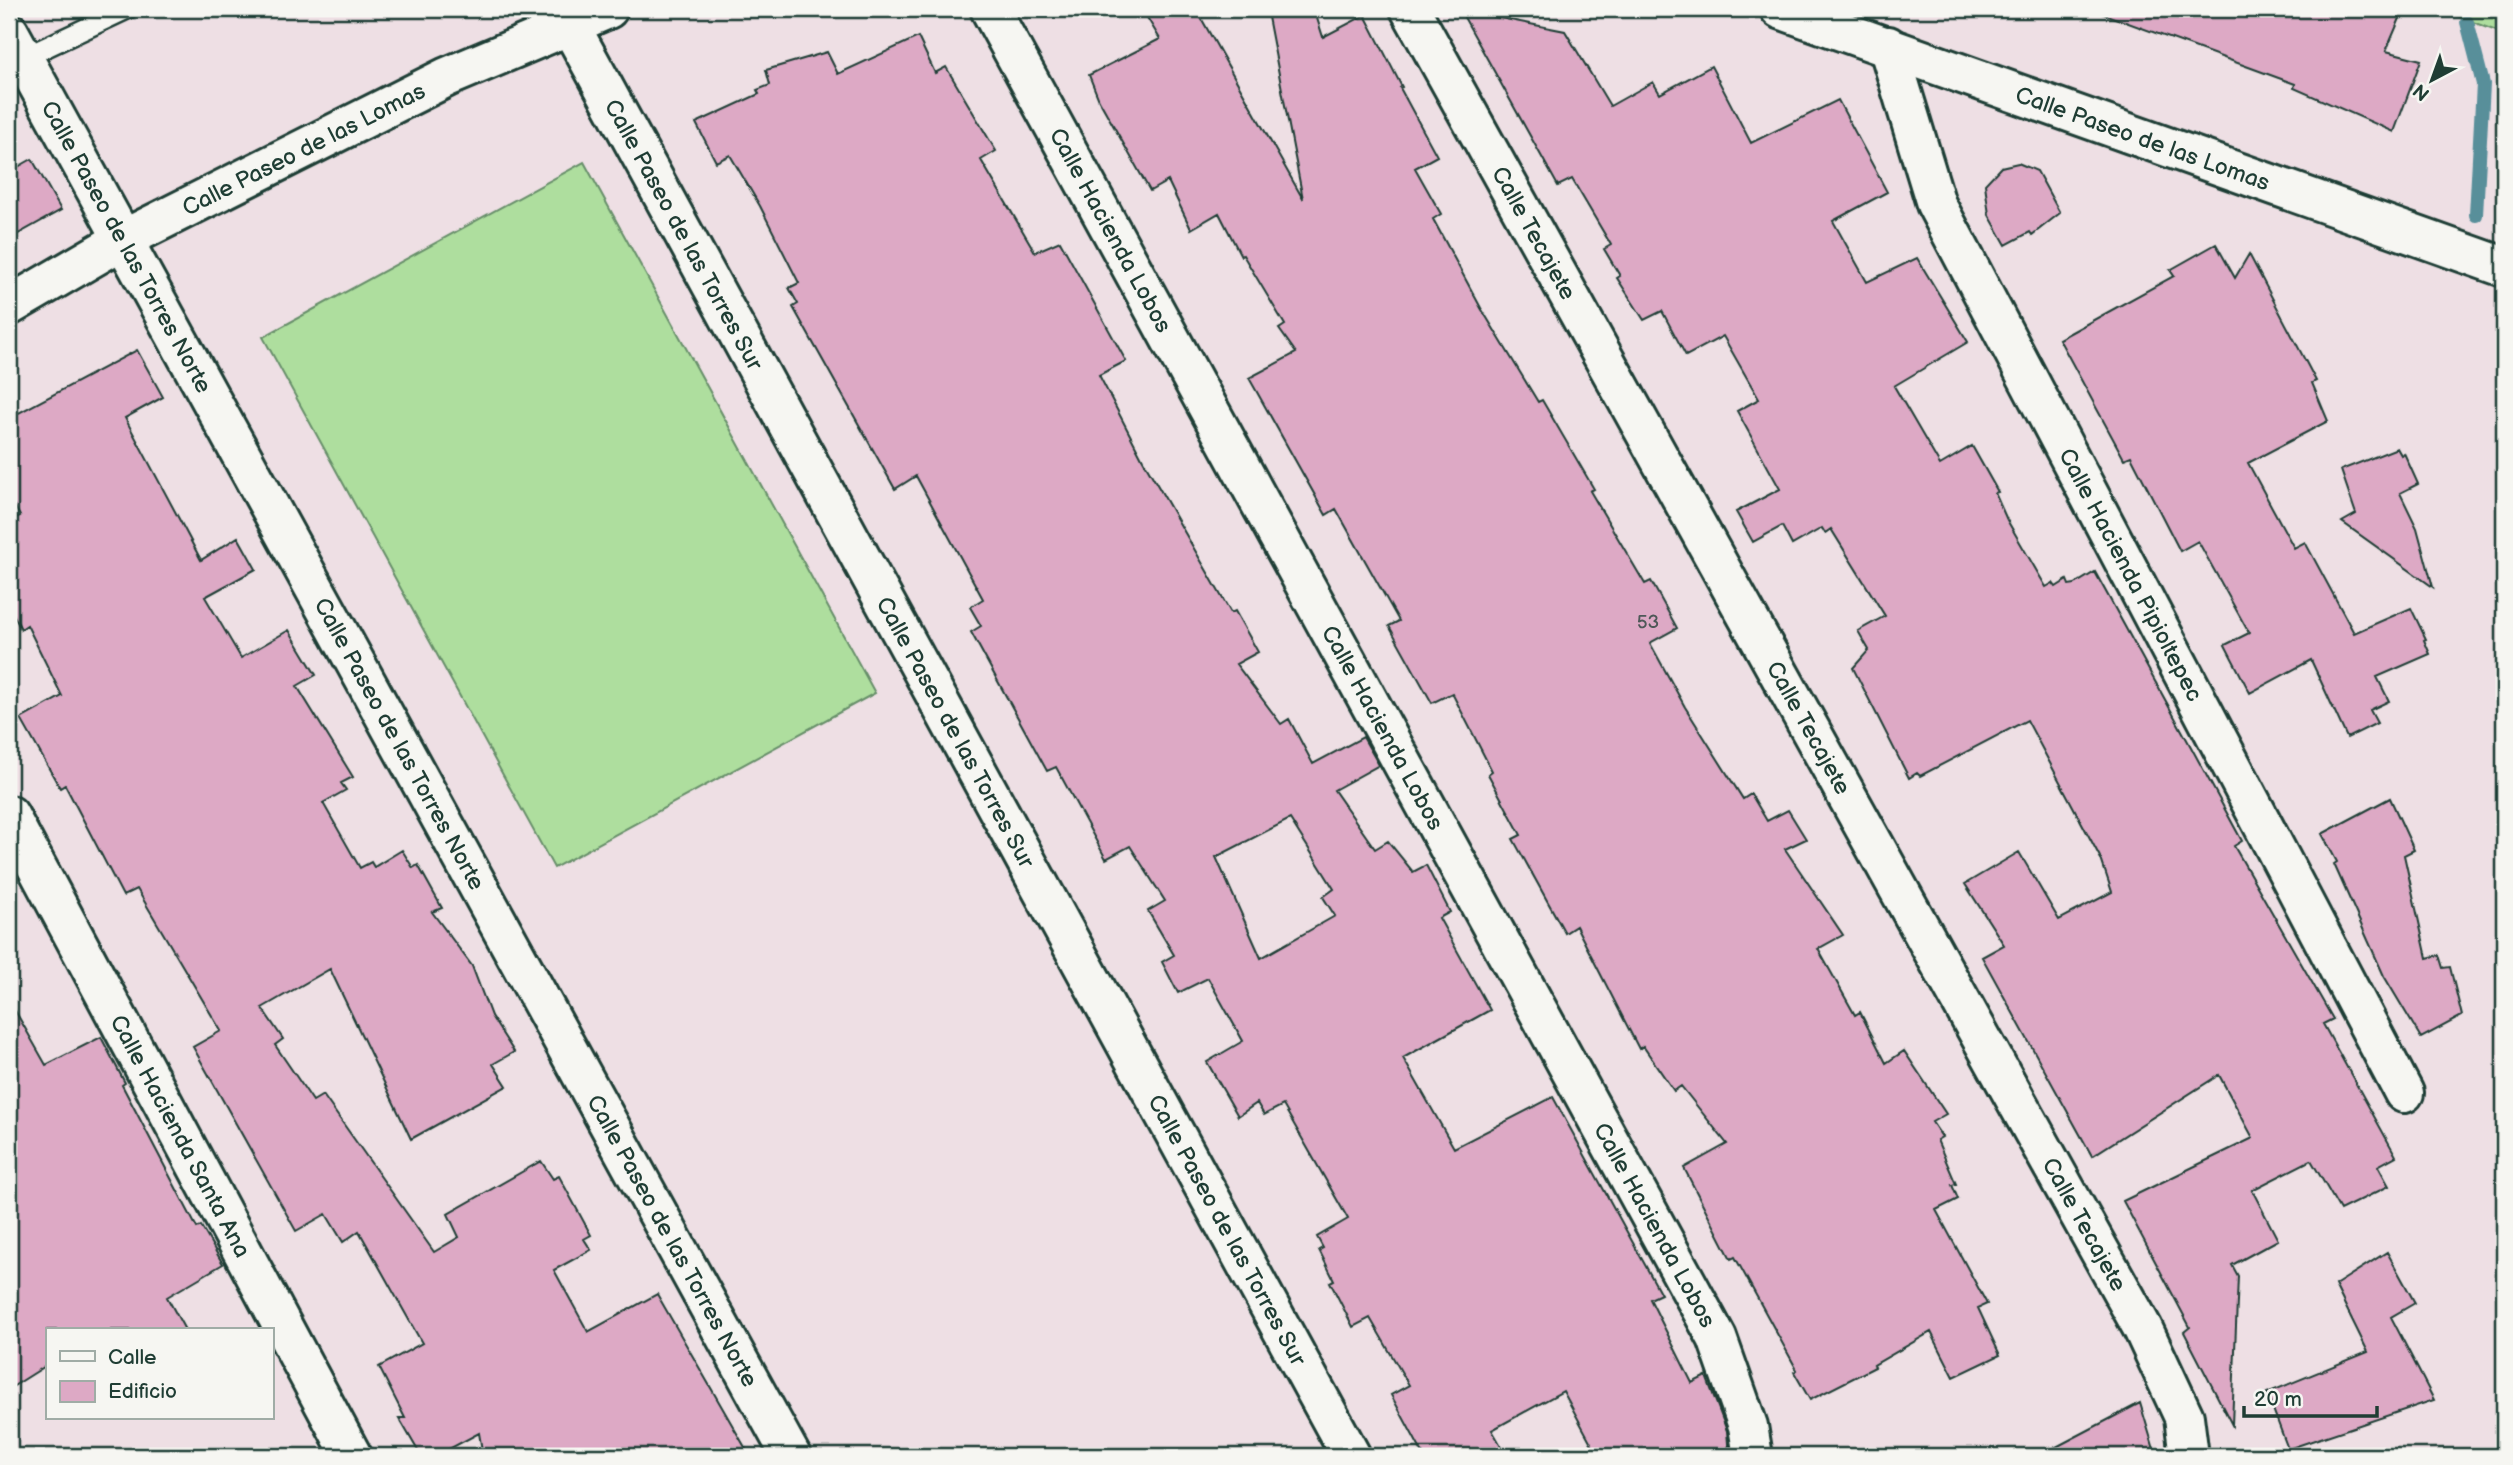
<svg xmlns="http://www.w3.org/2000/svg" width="2513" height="1465" font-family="'Balsamiq Sans',sans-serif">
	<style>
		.grass { fill: #aede9e; stroke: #668e69; stroke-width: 2 }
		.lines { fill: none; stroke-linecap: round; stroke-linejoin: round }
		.stream { stroke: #588f9a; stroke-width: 14 }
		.building { fill: #dda9c5; stroke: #1f3d34; stroke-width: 2; fill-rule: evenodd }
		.service-casing { stroke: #1f3d34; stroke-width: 24 }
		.minor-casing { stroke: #1f3d34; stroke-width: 44 }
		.secondary-casing { stroke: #1f3d34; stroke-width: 44 }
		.service { stroke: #f6f6f2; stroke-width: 19 }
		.minor { stroke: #f6f6f2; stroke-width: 38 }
		.secondary { stroke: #f6f6f2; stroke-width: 38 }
		.labels { text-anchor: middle; stroke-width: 6; stroke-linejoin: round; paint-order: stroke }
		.number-label { font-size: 19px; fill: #4e5858 }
		.street-label { font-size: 23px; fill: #1f3d34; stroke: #f6f6f2 }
	</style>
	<rect width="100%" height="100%" fill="#eedfe4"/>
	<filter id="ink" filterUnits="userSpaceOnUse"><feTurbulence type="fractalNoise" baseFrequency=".0143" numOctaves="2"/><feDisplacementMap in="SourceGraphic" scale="14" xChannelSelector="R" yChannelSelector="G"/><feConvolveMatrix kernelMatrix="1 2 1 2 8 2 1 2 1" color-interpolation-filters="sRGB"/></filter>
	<g filter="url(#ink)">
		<!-- grass -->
		<path class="grass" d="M 2439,9 L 2504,9 L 2504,34 Z
			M 584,162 L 875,693 L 554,868 L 263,337 Z"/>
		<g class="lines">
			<!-- stream -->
			<path class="stream" d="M 2467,22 L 2483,84 L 2476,215"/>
		</g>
		<!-- building -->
		<path class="building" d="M 1142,9 L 1196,9 L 1303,199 L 1268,17 L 1292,9 L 1314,9 L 1323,37 L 1365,15 L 1402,87 L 1400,88 L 1437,156 L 1415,168 L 1441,214 L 1433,219 L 1481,308 L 1538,402 L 1542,400 L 1594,489 L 1590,491 L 1645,584 L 1651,581 L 1677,628 L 1650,643 L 1685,707 L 1743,799 L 1751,794 L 1767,821 L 1788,810 L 1806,839 L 1785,849 L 1843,935 L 1818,949 L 1855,1015 L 1860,1012 L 1886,1063 L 1904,1051 L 1946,1114 L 1932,1122 L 1942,1137 L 1937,1140 L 1956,1184 L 1952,1185 L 1958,1199 L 1936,1210 L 1987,1304 L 1978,1308 L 2000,1355 L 1954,1377 L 1931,1332 L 1874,1365 L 1875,1367 L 1810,1400 L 1794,1372 L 1797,1370 L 1735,1257 L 1731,1259 L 1684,1168 L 1727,1144 L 1681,1086 L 1674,1091 L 1643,1046 L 1639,1049 L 1576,926 L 1565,933 L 1513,839 L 1521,835 L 1488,774 L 1492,771 L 1452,693 L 1432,703 L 1389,626 L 1399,621 L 1336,509 L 1326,515 L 1249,378 L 1296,353 L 1279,329 L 1285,325 L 1243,255 L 1241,256 L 1219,213 L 1191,229 L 1168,181 L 1150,191 L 1099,100 L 1089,75 L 1160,39 Z
			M 2099,9 L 2404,9 L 2386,51 L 2421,60 L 2394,132 L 2294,88 L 2295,84 L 2098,12 Z
			M 1460,10 L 1565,31 L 1610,106 L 1653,82 L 1660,94 L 1711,66 L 1751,143 L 1838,100 L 1887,192 L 1833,221 L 1867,282 L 1917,258 L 1968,342 L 1894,386 L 1940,465 L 1972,446 L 1998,492 L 1995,493 L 2007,520 L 2046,587 L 2053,583 L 2056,587 L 2067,580 L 2069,585 L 2075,584 L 2095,572 L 2191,747 L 2242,841 L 2234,846 L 2333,1019 L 2323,1024 L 2396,1156 L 2378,1166 L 2389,1186 L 2340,1210 L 2311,1160 L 2252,1190 L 2278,1240 L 2232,1265 L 2238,1276 L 2232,1425 L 2184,1332 L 2190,1327 L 2123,1201 L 2253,1138 L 2219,1075 L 2092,1156 L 1982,957 L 2004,945 L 1965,884 L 2019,852 L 2059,920 L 2112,892 L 2101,859 L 2027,720 L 1920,776 L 1917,773 L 1909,778 L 1853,668 L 1869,650 L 1858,631 L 1885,616 L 1831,529 L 1825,533 L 1822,528 L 1792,545 L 1782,526 L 1753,542 L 1736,512 L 1780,489 L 1737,411 L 1759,399 L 1723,336 L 1686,356 L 1662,311 L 1644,320 L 1617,278 L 1620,276 L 1604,249 L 1611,245 L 1572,179 L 1558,186 Z
			M 918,37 L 935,73 L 946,67 L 996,151 L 981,160 L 1035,252 L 1060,241 L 1126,361 L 1099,375 L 1143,460 L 1231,613 L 1235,611 L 1258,652 L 1236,664 L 1281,724 L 1289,719 L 1313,764 L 1363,737 L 1379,765 L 1334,790 L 1375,849 L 1388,841 L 1413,872 L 1426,865 L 1450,912 L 1439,918 L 1490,1010 L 1403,1058 L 1454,1148 L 1553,1097 L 1661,1294 L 1650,1299 L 1692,1383 L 1706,1376 L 1727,1431 L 1729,1456 L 1598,1456 L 1563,1391 L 1492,1430 L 1507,1456 L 1424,1456 L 1391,1395 L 1409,1385 L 1370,1318 L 1353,1327 L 1330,1282 L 1334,1280 L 1319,1250 L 1323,1248 L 1317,1237 L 1348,1219 L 1283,1105 L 1264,1115 L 1257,1103 L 1238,1116 L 1207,1062 L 1243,1041 L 1208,978 L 1178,993 L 1162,962 L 1174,955 L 1148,911 L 1165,901 L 1130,846 L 1106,859 L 1056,767 L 1047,771 L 971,632 L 981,626 L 970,607 L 983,599 L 916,476 L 895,489 L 793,307 L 798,304 L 789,288 L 799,283 L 760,206 L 730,155 L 716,162 L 696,123 L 759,94 L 757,90 L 770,85 L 766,70 L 827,52 L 838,74 ZM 1290,819 L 1334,889 L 1323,897 L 1335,916 L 1261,958 L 1216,857 Z
			M 32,159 L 61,210 L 9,239 L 9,172 Z
			M 2018,163 L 2037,171 L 2060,213 L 2032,235 L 2030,232 L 2006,245 L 1989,215 L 1985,184 L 2001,167 Z
			M 2216,244 L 2235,278 L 2249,254 L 2316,381 L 2312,383 L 2328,421 L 2248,463 L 2294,548 L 2305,542 L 2354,633 L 2411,608 L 2426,639 L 2424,640 L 2430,654 L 2377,677 L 2389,701 L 2370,710 L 2377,723 L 2347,738 L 2311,660 L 2250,693 L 2225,645 L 2249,633 L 2198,541 L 2180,551 L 2131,456 L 2124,459 L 2059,339 L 2174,276 L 2170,270 Z
			M 137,350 L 163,397 L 125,418 L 201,560 L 238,537 L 256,569 L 205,597 L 241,658 L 289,630 L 316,675 L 297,686 L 353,777 L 341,783 L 346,790 L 323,803 L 360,868 L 371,862 L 374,867 L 402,850 L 413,868 L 418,865 L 442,908 L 432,912 L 472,966 L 491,1016 L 514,1052 L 493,1064 L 507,1086 L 411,1139 L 330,969 L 262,1008 L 283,1039 L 275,1045 L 313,1101 L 323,1095 L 434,1252 L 459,1237 L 448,1214 L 541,1161 L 553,1179 L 559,1176 L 591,1235 L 584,1239 L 591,1250 L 554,1270 L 588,1332 L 657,1294 L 750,1456 L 483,1456 L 479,1433 L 436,1456 L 421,1456 L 399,1418 L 405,1418 L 379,1367 L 422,1343 L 359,1231 L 343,1242 L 326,1214 L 296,1231 L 193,1047 L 221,1031 L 137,889 L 123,896 L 65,785 L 60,788 L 21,719 L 62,696 L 27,625 L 21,629 L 9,606 L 9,521 L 20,516 L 9,496 L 9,418 Z
			M 2397,448 L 2401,455 L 2404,453 L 2418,484 L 2400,493 L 2417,528 L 2433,587 L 2342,522 L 2356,514 L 2341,470 Z
			M 2390,798 L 2414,850 L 2404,855 L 2427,958 L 2439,955 L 2443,968 L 2450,967 L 2462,1016 L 2421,1038 L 2384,976 L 2334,864 L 2337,862 L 2322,834 Z
			M 9,1000 L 46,1065 L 101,1037 L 125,1083 L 122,1085 L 197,1228 L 201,1226 L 223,1264 L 167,1297 L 185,1330 L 47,1330 L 47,1365 L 9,1389 Z
			M 2387,1252 L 2415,1303 L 2391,1317 L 2434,1400 L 2288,1449 L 2267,1393 L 2368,1352 L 2335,1285 Z
			M 2140,1403 L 2156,1456 L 2039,1456 Z"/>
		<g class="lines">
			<!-- service casing -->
			<g class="service-casing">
				<path id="service" d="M 23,58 L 127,9"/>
			</g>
			<!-- minor casing -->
			<g class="minor-casing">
				<g id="minor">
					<path id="s1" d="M 561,9 L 1351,1456"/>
					<path id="s2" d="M 990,9 L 1717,1338 L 1748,1426 L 1753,1456"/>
					<path id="s3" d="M 1410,9 L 2143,1329 L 2184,1417 L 2189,1456"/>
					<path id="s4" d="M 9,32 L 791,1456"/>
					<path id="s5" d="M 1888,46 L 1936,204 L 2404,1093"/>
					<path id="s6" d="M 9,815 L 352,1456"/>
				</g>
			</g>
			<!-- secondary casing -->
			<g class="secondary-casing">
				<g id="secondary">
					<path id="s7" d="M 1780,9 L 2504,267"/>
					<path id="s8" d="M 9,306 L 122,240 L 447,77 L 608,9"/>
				</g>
			</g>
			<!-- service -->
			<use href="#service" class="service"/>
			<!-- minor -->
			<use href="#minor" class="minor"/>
			<!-- secondary -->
			<use href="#secondary" class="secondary"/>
		</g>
	</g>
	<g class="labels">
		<!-- number labels -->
		<g class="number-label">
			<text x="1648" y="628">53</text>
		</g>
		<!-- street labels -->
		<g class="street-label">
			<text dy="8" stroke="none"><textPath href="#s7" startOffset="385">Calle Paseo de las Lomas</textPath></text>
			<text dy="8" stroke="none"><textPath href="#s8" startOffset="334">Calle Paseo de las Lomas</textPath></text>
			<text dy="8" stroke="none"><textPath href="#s2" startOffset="252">Calle Hacienda Lobos</textPath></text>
			<text dy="8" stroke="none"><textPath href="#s3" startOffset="256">Calle Tecajete</textPath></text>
			<text dy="8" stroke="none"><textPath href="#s1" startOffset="257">Calle Paseo de las Torres Sur</textPath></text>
			<text dy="8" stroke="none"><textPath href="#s4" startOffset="245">Calle Paseo de las Torres Norte</textPath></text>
			<text dy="8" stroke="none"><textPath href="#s5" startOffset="584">Calle Hacienda Pipioltepec</textPath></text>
			<text dy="8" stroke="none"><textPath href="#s2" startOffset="819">Calle Hacienda Lobos</textPath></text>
			<text dy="8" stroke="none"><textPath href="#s3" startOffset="822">Calle Tecajete</textPath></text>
			<text dy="8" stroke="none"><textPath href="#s1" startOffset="824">Calle Paseo de las Torres Sur</textPath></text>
			<text dy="8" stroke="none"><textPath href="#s4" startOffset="812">Calle Paseo de las Torres Norte</textPath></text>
			<text dy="8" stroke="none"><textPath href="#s6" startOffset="364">Calle Hacienda Santa Ana</textPath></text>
			<text dy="8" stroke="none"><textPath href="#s3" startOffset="1390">Calle Tecajete</textPath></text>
			<text dy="8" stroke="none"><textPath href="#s2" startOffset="1386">Calle Hacienda Lobos</textPath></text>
			<text dy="8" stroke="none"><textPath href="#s1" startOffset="1391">Calle Paseo de las Torres Sur</textPath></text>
			<text dy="8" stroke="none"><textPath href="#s4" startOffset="1379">Calle Paseo de las Torres Norte</textPath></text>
		</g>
	</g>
	<!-- margin -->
	<rect width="2513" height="1465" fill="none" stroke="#f6f6f2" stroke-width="35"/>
	<rect x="18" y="18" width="2478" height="1430" fill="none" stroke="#1f3d34" stroke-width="2.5" filter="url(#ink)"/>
	<!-- legend -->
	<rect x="46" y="1328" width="228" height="91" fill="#f6f6f2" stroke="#a0aca6" stroke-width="2"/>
	<rect x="60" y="1351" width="35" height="10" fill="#f6f6f2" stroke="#a0aca6" stroke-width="2"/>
	<text x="108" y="1364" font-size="21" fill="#1f3d34">Calle</text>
	<rect x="60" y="1381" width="35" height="21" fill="#dda9c5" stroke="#a0aca6" stroke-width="2"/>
	<text x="108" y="1398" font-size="21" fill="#1f3d34">Edificio</text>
	<!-- north arrow -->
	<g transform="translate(2432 80) rotate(221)" stroke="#f6f6f2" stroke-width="5" paint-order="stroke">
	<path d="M0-5L12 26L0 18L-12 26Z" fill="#1f3d34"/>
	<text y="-10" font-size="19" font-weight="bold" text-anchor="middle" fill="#1f3d34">N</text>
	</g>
	<!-- scale -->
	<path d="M2244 1406v10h133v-10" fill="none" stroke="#1f3d34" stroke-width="3.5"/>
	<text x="2254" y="1406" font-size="21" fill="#1f3d34" stroke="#f6f6f2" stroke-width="5" paint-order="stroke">20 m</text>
</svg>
